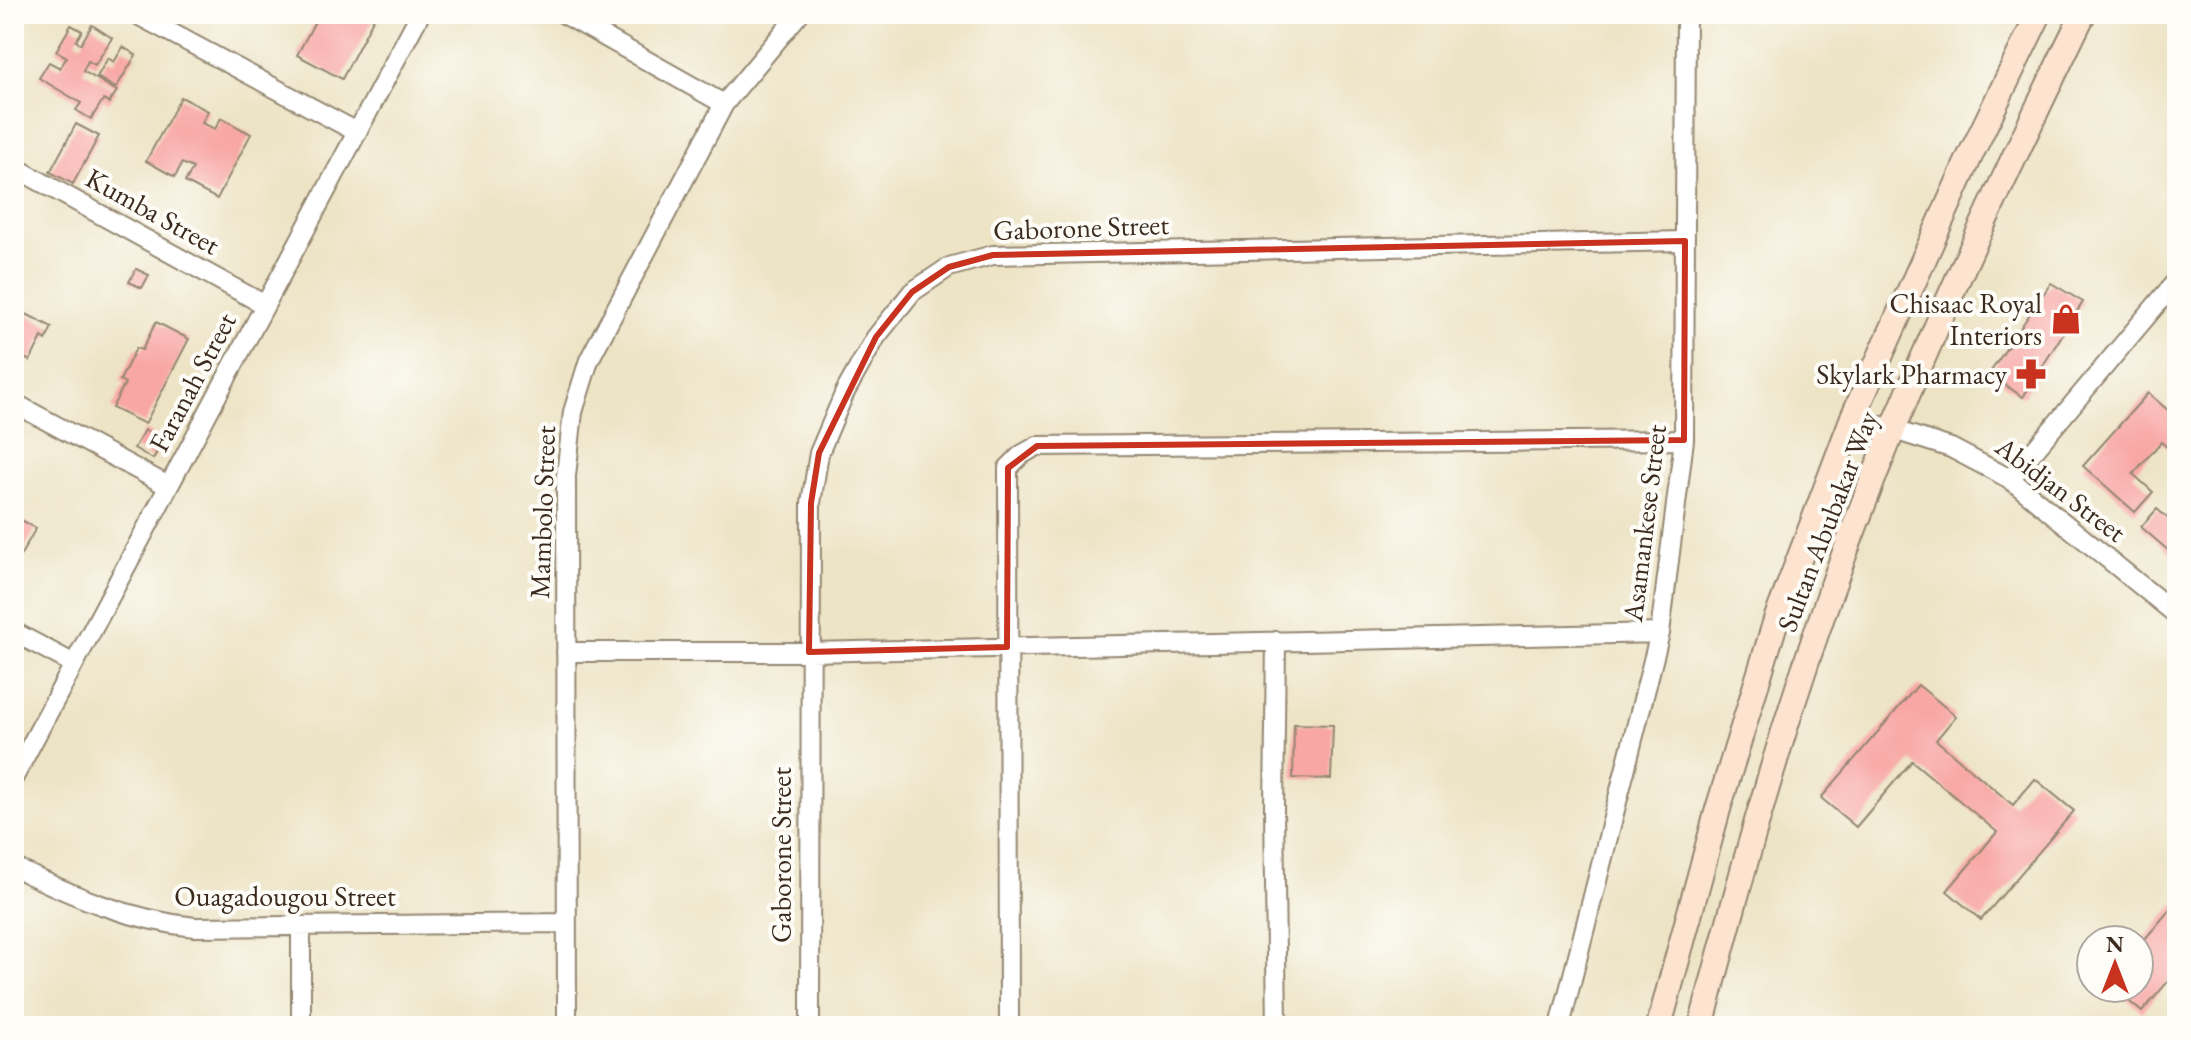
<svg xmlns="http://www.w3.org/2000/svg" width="2191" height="1040" font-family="'EB Garamond',serif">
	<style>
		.building { fill: #f8a7a6 }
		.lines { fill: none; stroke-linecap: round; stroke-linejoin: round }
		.minor-casing { stroke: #948772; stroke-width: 22 }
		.secondary-casing { stroke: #948772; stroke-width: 28 }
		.minor { stroke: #fff; stroke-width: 18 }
		.secondary { stroke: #fde4d1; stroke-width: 24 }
		.marked { fill: none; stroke: #c8321e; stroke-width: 6; stroke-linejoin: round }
		.labels { text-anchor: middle; stroke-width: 8; stroke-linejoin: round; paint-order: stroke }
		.street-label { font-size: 28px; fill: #3b2a1e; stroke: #fdfcf7 }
		.poi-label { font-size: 28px; fill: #3b2a1e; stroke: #fdfcf7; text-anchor: end }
	</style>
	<rect width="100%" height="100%" fill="#fdfcf7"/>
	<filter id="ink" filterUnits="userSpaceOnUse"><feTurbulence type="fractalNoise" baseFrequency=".0125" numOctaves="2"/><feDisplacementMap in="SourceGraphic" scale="16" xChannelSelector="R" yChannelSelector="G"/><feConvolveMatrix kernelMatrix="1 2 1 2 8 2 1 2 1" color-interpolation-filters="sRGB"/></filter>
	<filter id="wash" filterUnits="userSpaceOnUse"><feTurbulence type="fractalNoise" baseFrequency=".006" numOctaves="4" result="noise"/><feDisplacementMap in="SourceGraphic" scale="32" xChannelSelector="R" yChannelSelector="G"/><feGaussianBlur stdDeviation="1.8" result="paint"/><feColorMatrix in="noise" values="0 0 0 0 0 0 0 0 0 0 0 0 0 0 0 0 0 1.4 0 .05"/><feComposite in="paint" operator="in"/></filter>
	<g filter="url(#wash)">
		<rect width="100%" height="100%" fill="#ede4c6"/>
		<g id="blocks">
			<!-- building -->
			<path class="building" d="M 319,14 L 376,14 L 342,79 L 297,55 Z
				M 71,25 L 82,31 L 76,41 L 81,44 L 92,25 L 112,38 L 95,65 L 88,61 L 83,71 L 117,91 L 109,103 L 103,100 L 91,119 L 76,110 L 81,103 L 39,78 L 49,62 L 60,68 L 67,57 L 56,51 Z
				M 123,47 L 136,55 L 116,88 L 97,77 L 108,58 L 114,62 Z
				M 181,97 L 208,111 L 202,123 L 215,129 L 221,118 L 251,134 L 217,199 L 185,182 L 193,168 L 182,163 L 175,177 L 146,161 Z
				M 76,124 L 99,136 L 73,184 L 50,172 Z
				M 136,269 L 149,275 L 142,288 L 129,282 Z
				M 2051,283 L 2083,302 L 2023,397 L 1989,374 Z
				M 14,308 L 52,327 L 46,340 L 42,337 L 30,361 L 14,353 Z
				M 156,322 L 189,339 L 145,424 L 112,408 L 125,383 L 120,380 L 136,348 L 142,350 Z
				M 2148,393 L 2177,418 L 2177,456 L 2161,442 L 2133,474 L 2153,492 L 2135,512 L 2083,466 Z
				M 145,430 L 163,441 L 153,459 L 134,448 Z
				M 2157,509 L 2177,526 L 2177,558 L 2141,527 Z
				M 14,516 L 36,528 L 14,567 Z
				M 1918,685 L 1956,716 L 1936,740 L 2013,805 L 2035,779 L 2074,811 L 1981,920 L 1947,891 L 1997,832 L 1912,761 L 1856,827 L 1821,798 Z
				M 1294,724 L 1333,725 L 1331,779 L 1293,778 Z
				M 2177,901 L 2177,971 L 2142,1012 L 2113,988 L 2139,988 L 2139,946 Z"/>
		</g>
	</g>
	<g filter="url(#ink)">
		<use href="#blocks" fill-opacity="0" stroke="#948772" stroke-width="2"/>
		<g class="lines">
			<!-- minor casing -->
			<g class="minor-casing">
				<path id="minor" d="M 136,14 L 357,132
					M 564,14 L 724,104
					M 14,167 L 265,305
					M 14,403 L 168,486
					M 1853,417 L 1951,448 L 2010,479 L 2177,615
					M 2010,479 L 2177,280
					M 14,632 L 74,664
					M 1276,641 L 1274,810 L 1277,1026
					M 566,652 L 809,652 L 1660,633
					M 14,777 L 420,14
					M 14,867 C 72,896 130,920 195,927 L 566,923
					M 301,926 L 301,1026
					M 567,1026 L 566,476 L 573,412 L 589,360 L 724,104 L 799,14
					M 810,1026 L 811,503 L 819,453 L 845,392 L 876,337 L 912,292 L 949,267 L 993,255 L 1685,241
					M 1009,1026 L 1008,468 L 1021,455 L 1037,446 L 1684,440
					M 1560,1026 L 1660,633 L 1684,440 L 1686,14"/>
			</g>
			<!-- secondary casing -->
			<g class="secondary-casing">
				<path id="secondary" d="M 1659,1026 L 1718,809 L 1776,620 L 1853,417 L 1970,156 L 2039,14
					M 1701,1026 C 1736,894 1772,760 1817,631 C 1889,419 1985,215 2083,14"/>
			</g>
			<!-- minor -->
			<use href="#minor" class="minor"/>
			<!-- secondary -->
			<use href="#secondary" class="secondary"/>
		</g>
	</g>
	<!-- marked area -->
	<path class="marked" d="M 1685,241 L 1684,440 L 1037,446 L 1008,468 L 1007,647 L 809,652 L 811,503 L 819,453 L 876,337 L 912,292 L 949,267 L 993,255 Z"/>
	<!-- icons -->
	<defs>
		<g id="shop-bare" transform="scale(2.4)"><path d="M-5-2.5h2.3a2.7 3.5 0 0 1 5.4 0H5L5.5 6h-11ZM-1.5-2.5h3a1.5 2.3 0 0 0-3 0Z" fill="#c8321e" stroke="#fdfcf7" stroke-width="2.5" paint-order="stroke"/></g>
		<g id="pharmacy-bare" transform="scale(2.4)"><path d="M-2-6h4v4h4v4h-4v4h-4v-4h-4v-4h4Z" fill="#c8321e" stroke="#fdfcf7" stroke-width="2.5" paint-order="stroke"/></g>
	</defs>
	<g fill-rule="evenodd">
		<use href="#shop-bare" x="2066" y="319"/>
		<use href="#pharmacy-bare" x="2031" y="374"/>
	</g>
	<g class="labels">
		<!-- street labels -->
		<g class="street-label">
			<text transform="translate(153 211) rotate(29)" y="10">Kumba Street</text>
			<text transform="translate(1081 227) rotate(-2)" y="10">Gaborone Street</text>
			<text transform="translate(192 382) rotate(-62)" y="10">Faranah Street</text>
			<text transform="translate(2061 489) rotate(37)" y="10">Abidjan Street</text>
			<text transform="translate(542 512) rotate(-88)" y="10">Mambolo Street</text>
			<text transform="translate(1827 521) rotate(-69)" y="10">Sultan Abubakar Way</text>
			<text transform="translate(1644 523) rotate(-83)" y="10">Asamankese Street</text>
			<text transform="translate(781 855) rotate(-90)" y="10">Gaborone Street</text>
			<text x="285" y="906">Ouagadougou Street</text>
		</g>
		<!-- poi labels -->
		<g class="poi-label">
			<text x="2042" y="313">Chisaac Royal<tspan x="2042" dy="32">Interiors</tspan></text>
			<text x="2007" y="384">Skylark Pharmacy</text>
		</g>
	</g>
	<!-- margin -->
	<rect width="2191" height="1040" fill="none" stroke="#fdfcf7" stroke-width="48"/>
	<!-- north arrow -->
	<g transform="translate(2115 964)"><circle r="38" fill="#fdfcf7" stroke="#afa8a0" stroke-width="2"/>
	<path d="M0-6L14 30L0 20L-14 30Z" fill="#c8321e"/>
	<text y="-12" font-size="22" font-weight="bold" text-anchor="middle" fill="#3b2a1e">N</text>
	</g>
</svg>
